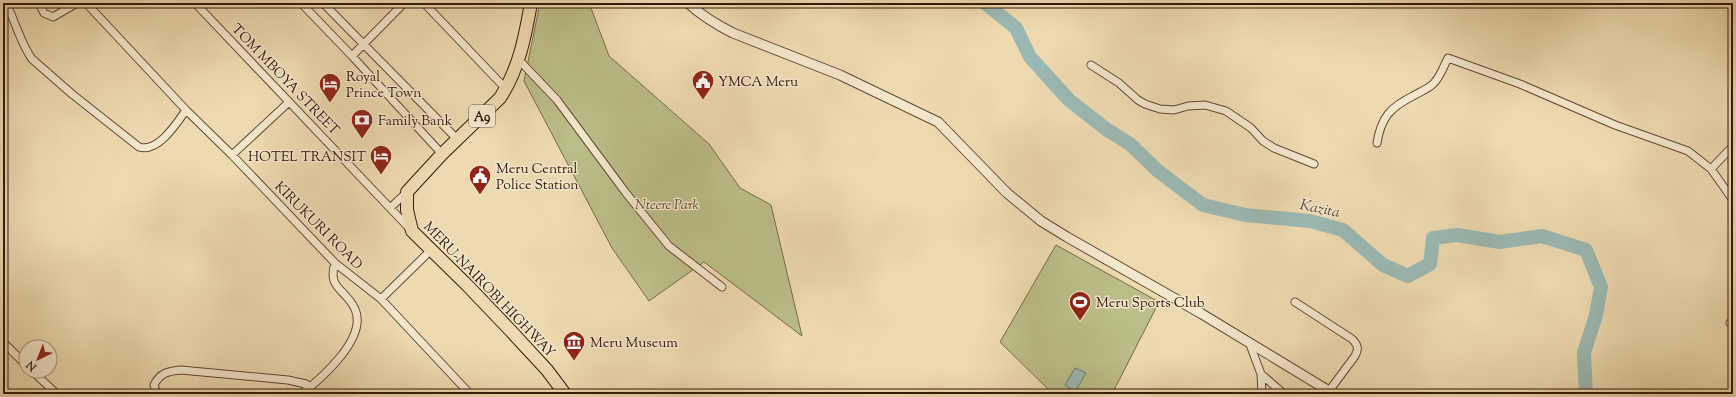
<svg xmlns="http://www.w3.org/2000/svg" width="1736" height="397" font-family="'Sorts Mill Goudy',serif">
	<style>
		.green { fill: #bbbe89; stroke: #786a4a }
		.water { fill: #9bb9b4; stroke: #727870 }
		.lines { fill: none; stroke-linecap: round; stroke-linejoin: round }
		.river { stroke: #9bb9b4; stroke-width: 14 }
		.minor-casing { stroke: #634834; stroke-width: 9 }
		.tertiary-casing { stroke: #634834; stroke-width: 11 }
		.trunk-casing { stroke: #35170a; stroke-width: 14 }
		.minor { stroke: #f4e7cc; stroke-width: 7 }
		.tertiary { stroke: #f4e7cc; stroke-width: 9 }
		.trunk { stroke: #eedab1; stroke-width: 12 }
		.labels { text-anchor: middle; stroke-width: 3; stroke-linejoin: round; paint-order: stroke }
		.shield { fill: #f4e7cc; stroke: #6e5544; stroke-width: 1 }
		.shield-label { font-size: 13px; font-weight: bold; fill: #35170a }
		.poi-label { font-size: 14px; fill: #35170a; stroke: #f4e7cc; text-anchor: start }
		.street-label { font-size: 14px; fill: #35170a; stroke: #f4e7cc }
		.park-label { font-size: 14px; font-style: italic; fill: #5d4930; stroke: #f4e7cc }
		.water-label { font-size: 15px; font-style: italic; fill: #54483d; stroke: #f4e7cc }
	</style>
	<rect width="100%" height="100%" fill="#eedab1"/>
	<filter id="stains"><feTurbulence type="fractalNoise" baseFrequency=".005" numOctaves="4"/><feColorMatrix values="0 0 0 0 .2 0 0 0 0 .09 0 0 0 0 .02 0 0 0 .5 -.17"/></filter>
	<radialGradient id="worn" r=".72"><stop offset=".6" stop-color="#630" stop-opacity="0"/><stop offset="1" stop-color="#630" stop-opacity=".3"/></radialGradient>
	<!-- green -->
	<path class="green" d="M 540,3 L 589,3 L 609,56 L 709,144 L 740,188 L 771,205 L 802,336 L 704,262 L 649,301 L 612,248 L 524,81 Z
		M 1056,245 L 1159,302 L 1112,394 L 1053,394 L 1000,342 Z"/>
	<!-- water -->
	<path class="water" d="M 1075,368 L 1086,373 L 1075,392 L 1065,385 Z"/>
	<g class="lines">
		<!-- river -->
		<path class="river" d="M 985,3 L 1016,28 L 1030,57 L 1069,100 L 1106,129 L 1130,144 L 1158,171 L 1203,205 L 1245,215 L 1310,221 L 1343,230 L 1383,265 L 1408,276 L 1430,264 L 1433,238 L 1457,235 L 1500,242 L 1542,236 L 1586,250 L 1601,287 L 1596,315 L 1584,353 L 1586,394"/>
		<!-- minor casing -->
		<g class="minor-casing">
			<path id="minor" d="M 6,3 C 15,21 21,44 32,59 L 72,94 L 139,147 C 158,153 177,123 186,110
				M 39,3 L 44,13 L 53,17 L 77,3
				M 86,3 L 186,110 L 232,155 L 335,263 L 381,299 L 470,394
				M 195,3 L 410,229
				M 301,3 L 352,56 L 442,154
				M 323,3 L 458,140
				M 424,3 L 506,89
				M 352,56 L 404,3
				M 519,60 L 557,100 L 626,193 L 669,246 L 722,287
				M 1091,65 L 1119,83 L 1138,100 L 1145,104 L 1160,109 L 1174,110 L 1188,106 L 1205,105 L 1226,111 L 1251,128 L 1263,141 L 1274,148 L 1314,164
				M 1377,143 C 1381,117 1391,107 1413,96 C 1420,92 1427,89 1432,85 C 1441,77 1443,67 1448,58 L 1520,84 L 1615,125 L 1688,151 L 1711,169 L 1733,200
				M 232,155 L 289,102
				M 1711,169 L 1733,146
				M 390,208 L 407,192
				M 381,299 L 431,250
				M 1295,302 L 1352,339 C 1358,345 1359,349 1355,356 L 1329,391
				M 1730,323 L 1733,320
				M 3,342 L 26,365
				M 1249,342 L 1261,374 L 1262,394
				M 32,371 L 57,394
				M 1261,374 L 1284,394
				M 157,394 L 154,385 C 160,373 168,371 181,370 L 288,380 L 306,384 L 310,388
				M 301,394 C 321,379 368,338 355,309 C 345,288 327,289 335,263"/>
		</g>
		<!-- tertiary casing -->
		<g class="tertiary-casing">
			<path id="tertiary" d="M 688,3 C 702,16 717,25 733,33 L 840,75 L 938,122 L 1007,193 L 1041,221 L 1067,237 L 1202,314 L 1334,394"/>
		</g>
		<!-- trunk casing -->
		<g class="trunk-casing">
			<path id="trunk" d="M 531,3 C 525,37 519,69 500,98 L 442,154 L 407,192 L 407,210 L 412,231 L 467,285 L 510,330 L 547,370 L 565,394"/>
		</g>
		<!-- minor -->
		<use href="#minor" class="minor"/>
		<!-- tertiary -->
		<use href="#tertiary" class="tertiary"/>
		<!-- trunk -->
		<use href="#trunk" class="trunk"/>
	</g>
	<!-- icons -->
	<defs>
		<g id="civic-pin" transform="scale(1.15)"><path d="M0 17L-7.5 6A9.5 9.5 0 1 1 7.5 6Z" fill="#8f2418" stroke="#f4e7cc"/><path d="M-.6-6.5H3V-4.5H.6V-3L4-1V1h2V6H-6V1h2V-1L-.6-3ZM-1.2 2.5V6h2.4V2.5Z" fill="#fff"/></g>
		<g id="hotel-pin" transform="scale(1.15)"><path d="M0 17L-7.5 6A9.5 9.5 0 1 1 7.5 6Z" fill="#8f2418" stroke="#f4e7cc"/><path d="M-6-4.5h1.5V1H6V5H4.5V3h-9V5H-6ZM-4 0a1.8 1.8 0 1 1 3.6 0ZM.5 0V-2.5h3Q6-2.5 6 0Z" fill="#fff"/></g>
		<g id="bank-pin" transform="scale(1.15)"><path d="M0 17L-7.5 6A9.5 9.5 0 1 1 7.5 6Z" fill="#8f2418" stroke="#f4e7cc"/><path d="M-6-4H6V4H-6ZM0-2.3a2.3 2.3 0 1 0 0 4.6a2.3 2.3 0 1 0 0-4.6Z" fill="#fff"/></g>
		<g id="stadium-pin" transform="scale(1.15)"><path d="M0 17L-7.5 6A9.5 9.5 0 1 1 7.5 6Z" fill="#8f2418" stroke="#f4e7cc"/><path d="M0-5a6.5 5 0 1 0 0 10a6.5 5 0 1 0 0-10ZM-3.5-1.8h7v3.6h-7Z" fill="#fff"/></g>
		<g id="museum-pin" transform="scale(1.15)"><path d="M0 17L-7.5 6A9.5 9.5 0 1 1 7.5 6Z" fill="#8f2418" stroke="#f4e7cc"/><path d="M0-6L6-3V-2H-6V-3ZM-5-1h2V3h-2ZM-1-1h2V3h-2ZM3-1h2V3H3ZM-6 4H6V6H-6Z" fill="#fff"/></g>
	</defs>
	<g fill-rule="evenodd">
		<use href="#civic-pin" x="703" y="81"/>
		<use href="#hotel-pin" x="330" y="84"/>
		<use href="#bank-pin" x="362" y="120"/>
		<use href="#hotel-pin" x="381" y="156"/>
		<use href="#civic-pin" x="480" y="176"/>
		<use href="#stadium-pin" x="1080" y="302"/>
		<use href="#museum-pin" x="574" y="342"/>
	</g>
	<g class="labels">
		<!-- shield labels -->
		<rect class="shield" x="469" y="105" width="26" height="22" rx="3"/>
		<g class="shield-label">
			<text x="482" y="121">A9</text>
		</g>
		<!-- poi labels -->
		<g class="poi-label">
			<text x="346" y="81">Royal<tspan x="346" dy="16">Prince Town</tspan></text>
			<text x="718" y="86">YMCA Meru</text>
			<text x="378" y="125">Family Bank</text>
			<text x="366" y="161" text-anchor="end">HOTEL TRANSIT</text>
			<text x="496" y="173">Meru Central<tspan x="496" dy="16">Police Station</tspan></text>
			<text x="1096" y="307">Meru Sports Club</text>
			<text x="590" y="347">Meru Museum</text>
		</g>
		<!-- street labels -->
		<g class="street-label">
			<text transform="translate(286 79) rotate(46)" y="5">TOM MBOYA STREET</text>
			<text transform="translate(319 225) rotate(45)" y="5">KIRUKURI ROAD</text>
			<text transform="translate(490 289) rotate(46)" y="5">MERU-NAIROBI HIGHWAY</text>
		</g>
		<!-- park labels -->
		<g class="park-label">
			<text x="667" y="209">Nteere Park</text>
		</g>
		<!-- water labels -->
		<g class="water-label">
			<text transform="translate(1320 208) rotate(12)" y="5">Kazita</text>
		</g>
	</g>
	<!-- margin -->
	<rect width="1736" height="397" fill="none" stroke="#eedab1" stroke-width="16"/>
	<rect x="4" y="4" width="1728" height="389" fill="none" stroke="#35170a" stroke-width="2"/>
	<rect x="8" y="8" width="1720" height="381" fill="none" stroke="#35170a"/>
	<!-- north arrow -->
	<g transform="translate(38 359) rotate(223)"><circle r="19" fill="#f4e7cc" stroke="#a8947e"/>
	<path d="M0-3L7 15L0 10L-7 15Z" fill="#8f2418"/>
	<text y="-6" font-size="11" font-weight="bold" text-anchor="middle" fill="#35170a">N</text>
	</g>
	<rect width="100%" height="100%" filter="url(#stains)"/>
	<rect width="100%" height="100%" fill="url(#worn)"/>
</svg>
